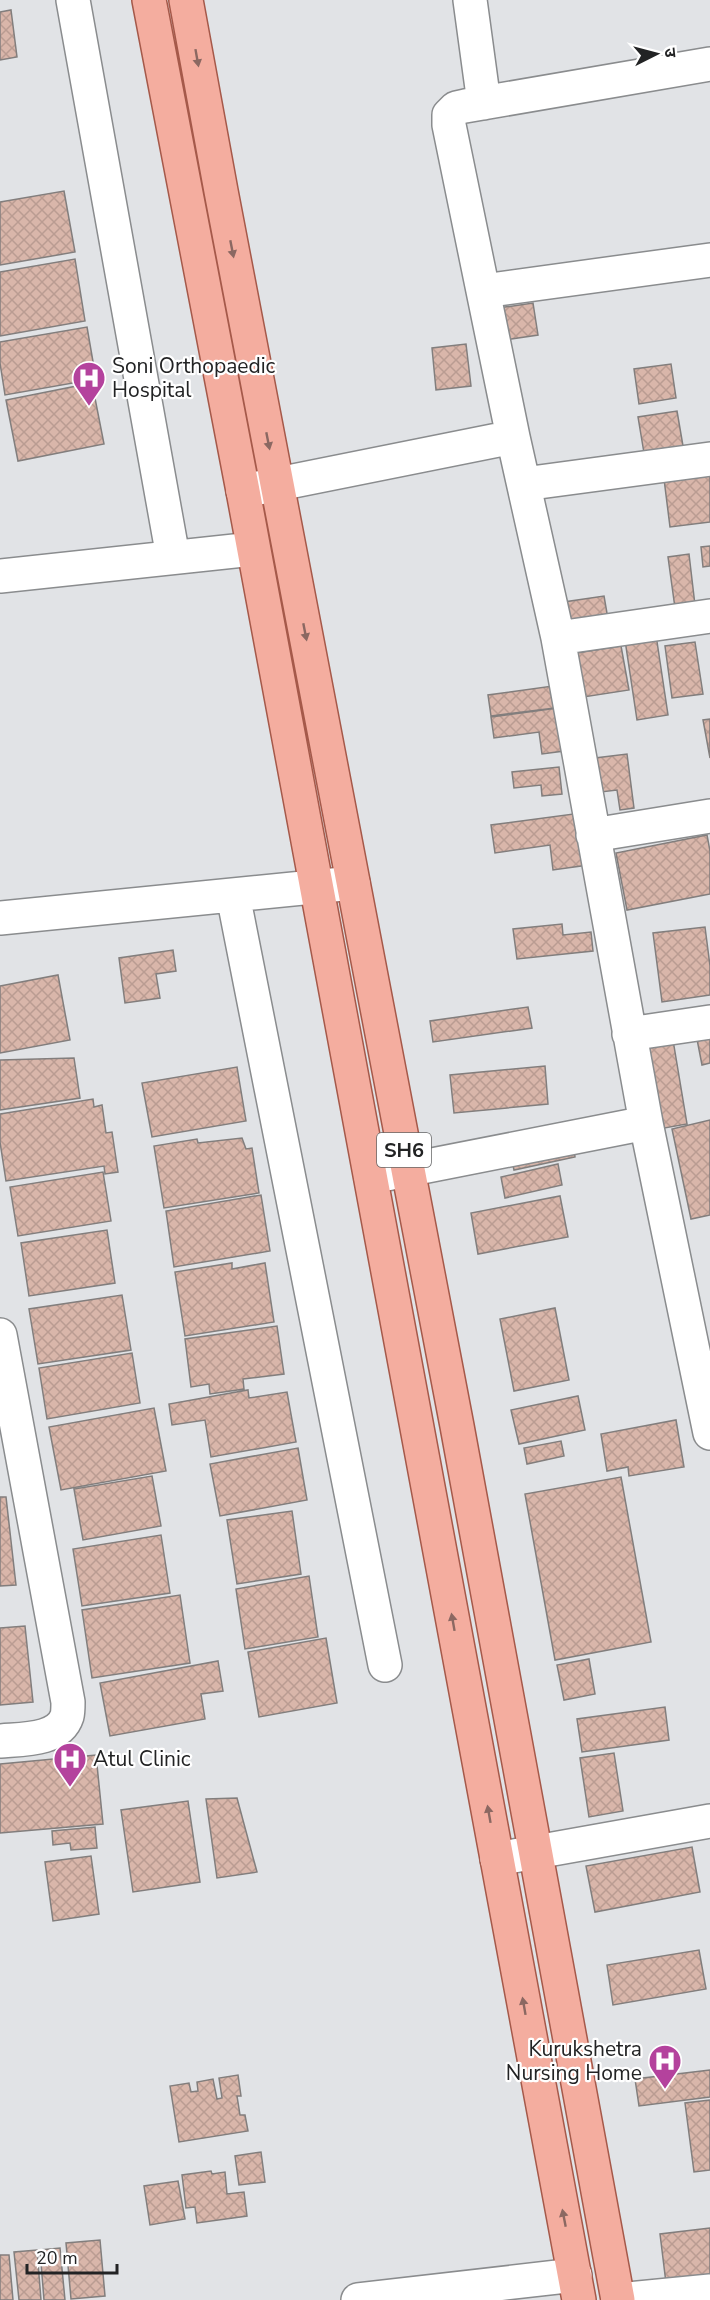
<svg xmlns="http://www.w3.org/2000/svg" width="710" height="2300" font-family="'Nunito Sans','Noto Sans Devanagari',sans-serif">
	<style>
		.building { fill: url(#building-cross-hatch); stroke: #827e7d; stroke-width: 1.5 }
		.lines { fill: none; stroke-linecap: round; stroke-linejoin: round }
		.minor-casing { stroke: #8a8c8e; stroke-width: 36 }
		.major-casing { stroke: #a5594a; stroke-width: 36 }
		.minor { stroke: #fff; stroke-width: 33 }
		.major { stroke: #f4ad9f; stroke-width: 33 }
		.oneway { fill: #8b6862 }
		.labels { text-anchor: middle; stroke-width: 4.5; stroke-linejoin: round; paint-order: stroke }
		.shield { fill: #fff; stroke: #646566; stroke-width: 1.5 }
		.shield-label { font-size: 20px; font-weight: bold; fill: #222324 }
		.poi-label { font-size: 21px; fill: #222324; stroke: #fff; text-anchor: start }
	</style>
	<defs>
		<pattern id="building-cross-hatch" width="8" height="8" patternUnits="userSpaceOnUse" patternTransform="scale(1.5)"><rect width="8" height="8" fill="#d9b6aa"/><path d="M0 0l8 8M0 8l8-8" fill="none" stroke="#ba9c92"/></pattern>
	</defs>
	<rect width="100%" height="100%" fill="#e1e3e6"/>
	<!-- building -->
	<path class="building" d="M 11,10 L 17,57 L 0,60 L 0,12 Z
		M 64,191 L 75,252 L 0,265 L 0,202 Z
		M 75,259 L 85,321 L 0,336 L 0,272 Z
		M 533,303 L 538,335 L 497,341 L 492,309 Z
		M 87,327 L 96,379 L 5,395 L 0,363 L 0,342 Z
		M 466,344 L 471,386 L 436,390 L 432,348 Z
		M 671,364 L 676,398 L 639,404 L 634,369 Z
		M 92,383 L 104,444 L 18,461 L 6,400 Z
		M 677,411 L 683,446 L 644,453 L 638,417 Z
		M 710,474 L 710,522 L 670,527 L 664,479 Z
		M 710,546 L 710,566 L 703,567 L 701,547 Z
		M 689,554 L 695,605 L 675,608 L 668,557 Z
		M 604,596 L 608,619 L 567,625 L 564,602 Z
		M 656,635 L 668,715 L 637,720 L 625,640 Z
		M 695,642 L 703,694 L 672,698 L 665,646 Z
		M 621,646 L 629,690 L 577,698 L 570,654 Z
		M 560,685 L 563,707 L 491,716 L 488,695 Z
		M 558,708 L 564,751 L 542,754 L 539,732 L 494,738 L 491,717 Z
		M 710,719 L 710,758 L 703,720 Z
		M 627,754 L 634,808 L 620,810 L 617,790 L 592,793 L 587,759 Z
		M 559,767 L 562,794 L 542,796 L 541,785 L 514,788 L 512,772 Z
		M 581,813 L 588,865 L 553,870 L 550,845 L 495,853 L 491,825 Z
		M 707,835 L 710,851 L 710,894 L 627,910 L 616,853 Z
		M 562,924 L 563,935 L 591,932 L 593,951 L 517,959 L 513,929 Z
		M 705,927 L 710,966 L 710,995 L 662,1002 L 653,933 Z
		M 173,950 L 176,971 L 156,974 L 160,998 L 125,1003 L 119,958 Z
		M 58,975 L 70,1040 L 0,1053 L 0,986 Z
		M 528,1007 L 532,1028 L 433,1042 L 430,1021 Z
		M 710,1031 L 710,1063 L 702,1065 L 696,1034 Z
		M 672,1034 L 687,1124 L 659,1129 L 644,1039 Z
		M 74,1058 L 80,1098 L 0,1110 L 0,1060 Z
		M 545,1066 L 548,1104 L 454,1113 L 450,1075 Z
		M 237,1067 L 246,1121 L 152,1137 L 142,1083 Z
		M 93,1099 L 94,1107 L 102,1105 L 106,1133 L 112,1132 L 118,1172 L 105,1174 L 104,1166 L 6,1181 L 0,1142 L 0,1114 Z
		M 710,1120 L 710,1215 L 691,1219 L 672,1129 Z
		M 242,1138 L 246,1149 L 252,1148 L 259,1193 L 164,1208 L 154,1146 L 197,1139 L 198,1143 Z
		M 573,1143 L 575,1157 L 514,1170 L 511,1156 Z
		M 558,1164 L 562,1185 L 505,1198 L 501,1177 Z
		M 103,1172 L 111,1221 L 18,1236 L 10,1187 Z
		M 261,1195 L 270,1251 L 174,1267 L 166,1211 Z
		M 560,1196 L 568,1237 L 478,1254 L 471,1213 Z
		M 107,1230 L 115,1283 L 29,1296 L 21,1243 Z
		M 232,1263 L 232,1269 L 265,1263 L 274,1322 L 185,1336 L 175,1272 Z
		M 122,1295 L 131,1350 L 38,1364 L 29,1309 Z
		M 555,1308 L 569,1380 L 514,1391 L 500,1319 Z
		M 277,1326 L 284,1374 L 243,1379 L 244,1389 L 210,1394 L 209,1384 L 191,1387 L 185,1339 Z
		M 132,1353 L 140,1403 L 47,1419 L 39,1368 Z
		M 248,1390 L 249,1398 L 287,1392 L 296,1442 L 211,1457 L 205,1420 L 172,1425 L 169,1404 Z
		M 578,1396 L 585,1430 L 519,1444 L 511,1410 Z
		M 154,1408 L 166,1471 L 61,1490 L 49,1427 Z
		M 676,1420 L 684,1467 L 629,1476 L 628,1467 L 607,1471 L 601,1434 Z
		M 561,1441 L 564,1456 L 527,1464 L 524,1448 Z
		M 298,1448 L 307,1500 L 220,1516 L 210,1464 Z
		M 152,1476 L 161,1526 L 83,1540 L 74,1489 Z
		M 621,1477 L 651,1642 L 555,1660 L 525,1494 Z
		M 0,1497 L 6,1497 L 16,1585 L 0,1586 Z
		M 292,1511 L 301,1574 L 237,1584 L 227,1520 Z
		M 161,1535 L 170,1593 L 82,1606 L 73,1549 Z
		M 309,1576 L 318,1637 L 245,1649 L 236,1589 Z
		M 180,1595 L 190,1663 L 92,1678 L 82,1610 Z
		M 25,1626 L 33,1702 L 0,1705 L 0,1628 Z
		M 326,1638 L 337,1703 L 259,1717 L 248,1652 Z
		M 589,1659 L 595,1694 L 564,1700 L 557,1665 Z
		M 218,1661 L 223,1691 L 201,1694 L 205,1719 L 110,1736 L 100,1683 Z
		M 665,1707 L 669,1740 L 582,1752 L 577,1719 Z
		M 614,1753 L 623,1811 L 589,1817 L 580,1758 Z
		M 96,1755 L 103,1824 L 0,1833 L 0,1764 Z
		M 237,1798 L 257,1872 L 217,1878 L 206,1799 Z
		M 188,1801 L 200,1882 L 133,1892 L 121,1810 Z
		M 95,1827 L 97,1848 L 71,1850 L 70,1843 L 53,1845 L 52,1831 Z
		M 692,1847 L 700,1892 L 595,1912 L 586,1866 Z
		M 91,1856 L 99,1914 L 53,1921 L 45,1862 Z
		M 699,1950 L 706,1989 L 613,2005 L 607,1965 Z
		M 710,2070 L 710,2097 L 639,2106 L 635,2079 Z
		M 238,2075 L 241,2096 L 237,2096 L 240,2115 L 245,2115 L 248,2131 L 179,2142 L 170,2086 L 189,2083 L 191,2092 L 198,2091 L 197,2082 L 213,2079 L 217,2099 L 222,2098 L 219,2078 Z
		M 710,2100 L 710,2170 L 694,2172 L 685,2103 Z
		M 261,2152 L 265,2182 L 239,2185 L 235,2156 Z
		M 211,2171 L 212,2174 L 225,2172 L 227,2194 L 244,2192 L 247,2216 L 197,2223 L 195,2207 L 186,2208 L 182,2175 Z
		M 178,2181 L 185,2219 L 150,2225 L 144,2186 Z
		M 710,2228 L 710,2278 L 666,2283 L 660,2234 Z
		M 100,2240 L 105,2296 L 71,2299 L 66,2243 Z
		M 60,2248 L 65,2300 L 44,2300 L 40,2250 Z
		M 37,2250 L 41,2300 L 19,2300 L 14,2252 Z
		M 0,2255 L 9,2255 L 13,2300 L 0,2300 Z"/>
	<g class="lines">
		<!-- minor casing -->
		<g class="minor-casing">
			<path id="minor" d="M 73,0 L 173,557
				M 470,0 L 484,103
				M 483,291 L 710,260
				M 524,484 L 710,459
				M 243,491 L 513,437
				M 0,576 L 253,549
				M 558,638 L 710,616
				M 593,835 L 710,816
				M 233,895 L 385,1665
				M 0,918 L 353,883
				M 629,1034 L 710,1022
				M 646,1123 L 710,1433
				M 371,1177 L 646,1123 L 558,638 L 513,437 L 449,125 L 449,115 L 456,108 L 465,106 L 710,64
				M 0,1335 L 68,1702 C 68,1706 68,1712 67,1716 C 59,1741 21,1739 0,1741
				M 497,1859 L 710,1821
				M 358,2300 L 575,2275
				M 618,2300 L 710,2291"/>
		</g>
		<!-- major casing -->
		<g class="major-casing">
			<path id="major" d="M 149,0 L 243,491 L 579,2300
				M 186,0 L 221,191 L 457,1426 L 618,2300"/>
		</g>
		<!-- minor -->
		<use href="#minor" class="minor"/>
		<!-- major -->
		<use href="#major" class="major"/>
	</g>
	<!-- one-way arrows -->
	<defs><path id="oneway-solid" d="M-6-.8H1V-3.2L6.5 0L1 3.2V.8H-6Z" transform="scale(1.5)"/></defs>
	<g class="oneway">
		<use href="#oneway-solid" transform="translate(197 58) rotate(80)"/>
		<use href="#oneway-solid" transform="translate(232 249) rotate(79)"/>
		<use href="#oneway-solid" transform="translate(268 441) rotate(79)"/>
		<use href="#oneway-solid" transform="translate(305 632) rotate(79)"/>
		<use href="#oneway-solid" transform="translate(453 1622) rotate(-100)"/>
		<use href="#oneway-solid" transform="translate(489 1814) rotate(-100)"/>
		<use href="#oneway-solid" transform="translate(524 2006) rotate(-100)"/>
		<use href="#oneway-solid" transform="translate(564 2218) rotate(-101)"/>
	</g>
	<!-- icons -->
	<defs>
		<g id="hospital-pin" transform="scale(1.725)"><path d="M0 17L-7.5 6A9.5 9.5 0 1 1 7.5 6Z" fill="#b4429d" stroke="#fff"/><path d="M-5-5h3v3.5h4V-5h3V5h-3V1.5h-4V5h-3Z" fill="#fff"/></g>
	</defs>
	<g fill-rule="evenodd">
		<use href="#hospital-pin" x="89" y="378"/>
		<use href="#hospital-pin" x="70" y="1759"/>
		<use href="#hospital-pin" x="665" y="2061"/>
	</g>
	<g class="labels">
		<!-- shield labels -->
		<rect class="shield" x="377" y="1133" width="54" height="34" rx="4.5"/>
		<g class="shield-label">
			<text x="404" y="1157">SH6</text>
		</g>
		<!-- poi labels -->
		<g class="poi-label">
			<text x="112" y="373">Soni Orthopaedic<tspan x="112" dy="24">Hospital</tspan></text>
			<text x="93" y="1766">Atul Clinic</text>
			<text x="642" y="2056" text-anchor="end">Kurukshetra<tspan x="642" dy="24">Nursing Home</tspan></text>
		</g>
	</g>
	<!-- north arrow -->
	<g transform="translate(656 54) rotate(84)" stroke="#ffffff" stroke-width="4.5" paint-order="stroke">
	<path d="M0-4.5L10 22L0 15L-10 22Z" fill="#222324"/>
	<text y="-9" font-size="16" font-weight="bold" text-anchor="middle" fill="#222324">उ</text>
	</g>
	<!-- scale -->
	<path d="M27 2264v9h90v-9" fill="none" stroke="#222324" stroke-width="3"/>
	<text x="36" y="2264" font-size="18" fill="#222324" stroke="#ffffff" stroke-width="4.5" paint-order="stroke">20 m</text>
</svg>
